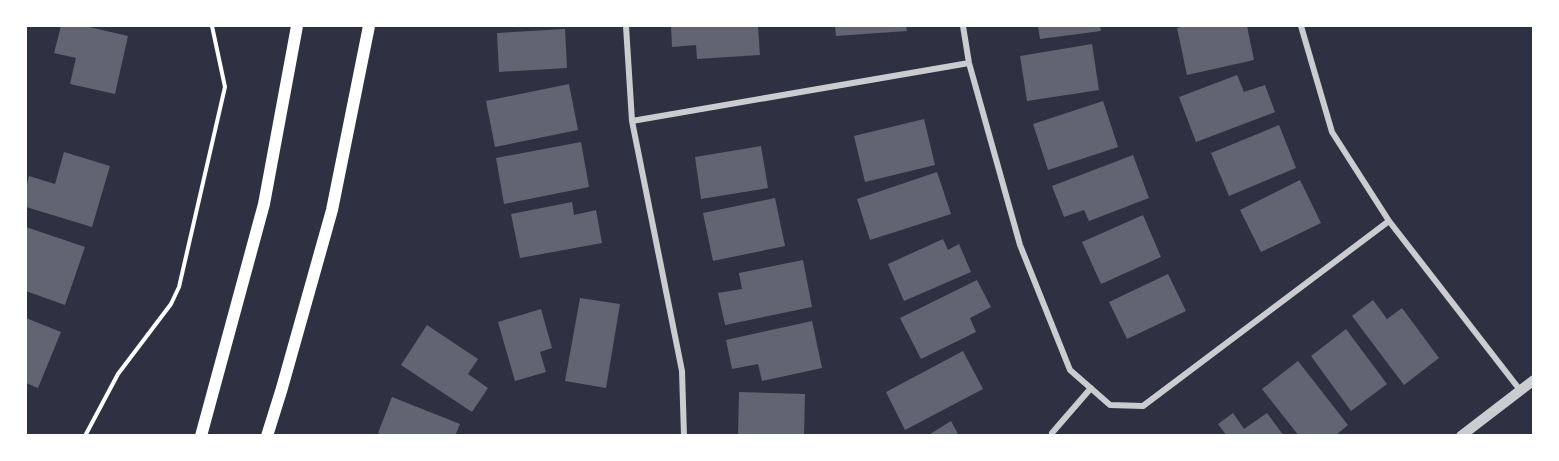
<svg xmlns="http://www.w3.org/2000/svg" width="1559" height="461" font-family="'Roboto Condensed',sans-serif">
	<style>
		.building { fill: #626471 }
		.lines { fill: none; stroke-linecap: round; stroke-linejoin: round }
		.path { stroke: #fff; stroke-width: 4 }
		.minor { stroke: #caccd0; stroke-width: 6 }
		.tertiary { stroke: #caccd0; stroke-width: 10 }
		.secondary { stroke: #fff; stroke-width: 12 }
	</style>
	<rect width="100%" height="100%" fill="#2d3142"/>
	<!-- building -->
	<path class="building" d="M 61,26 L 85,26 L 128,36 L 115,94 L 70,84 L 76,58 L 54,53 Z
		M 671,26 L 758,26 L 760,55 L 697,59 L 696,45 L 672,47 Z
		M 835,26 L 906,26 L 907,31 L 836,36 Z
		M 1038,26 L 1100,26 L 1101,31 L 1040,39 Z
		M 1186,26 L 1247,26 L 1254,60 L 1187,75 L 1177,28 Z
		M 565,29 L 567,68 L 499,72 L 497,33 Z
		M 1092,44 L 1099,90 L 1027,101 L 1020,56 Z
		M 1237,75 L 1244,92 L 1265,85 L 1275,112 L 1196,142 L 1179,97 Z
		M 569,84 L 578,130 L 495,147 L 486,101 Z
		M 1103,101 L 1118,147 L 1048,170 L 1033,124 Z
		M 924,119 L 935,165 L 865,182 L 854,136 Z
		M 1279,125 L 1296,168 L 1229,196 L 1211,153 Z
		M 581,142 L 589,187 L 504,204 L 496,158 Z
		M 761,146 L 768,188 L 701,199 L 695,157 Z
		M 64,152 L 110,166 L 92,227 L 26,207 L 26,189 L 29,176 L 55,184 Z
		M 1133,155 L 1149,198 L 1089,221 L 1084,210 L 1064,217 L 1052,186 Z
		M 937,172 L 951,214 L 870,240 L 857,199 Z
		M 1300,180 L 1321,223 L 1261,252 L 1240,210 Z
		M 775,198 L 785,246 L 713,261 L 703,213 Z
		M 572,202 L 574,215 L 596,210 L 602,243 L 520,258 L 511,214 Z
		M 1143,215 L 1161,257 L 1101,284 L 1082,242 Z
		M 26,227 L 85,247 L 65,305 L 26,291 Z
		M 943,239 L 948,250 L 959,244 L 971,272 L 904,301 L 888,264 Z
		M 803,260 L 812,307 L 725,325 L 718,293 L 742,289 L 739,273 Z
		M 1168,274 L 1186,311 L 1127,339 L 1109,302 Z
		M 977,280 L 991,307 L 970,318 L 976,332 L 921,359 L 900,318 Z
		M 580,298 L 620,304 L 606,388 L 565,381 Z
		M 1373,300 L 1387,319 L 1402,308 L 1439,358 L 1404,385 L 1352,316 Z
		M 541,309 L 552,348 L 540,352 L 546,372 L 515,381 L 498,322 Z
		M 26,318 L 61,332 L 38,388 L 26,383 Z
		M 812,321 L 822,368 L 762,381 L 758,364 L 732,369 L 726,340 Z
		M 427,325 L 478,359 L 468,374 L 488,388 L 472,412 L 401,365 Z
		M 1346,329 L 1387,384 L 1351,411 L 1311,356 Z
		M 963,351 L 983,389 L 905,430 L 886,392 Z
		M 1298,361 L 1348,425 L 1335,436 L 1299,436 L 1262,389 Z
		M 739,392 L 805,394 L 804,436 L 738,434 Z
		M 392,397 L 460,424 L 455,436 L 384,436 L 378,433 Z
		M 1233,413 L 1244,429 L 1267,413 L 1284,436 L 1227,436 L 1218,424 Z
		M 951,421 L 959,436 L 927,436 Z"/>
	<g class="lines">
		<!-- path -->
		<path class="path" d="M 85,436 L 118,374 L 171,304 L 179,287 L 225,87 L 212,26"/>
		<!-- minor -->
		<path class="minor" d="M 626,26 L 632,121 L 682,371 L 684,436
			M 963,26 L 969,63 L 1020,245 L 1070,370 L 1110,405 L 1143,406 L 1389,221
			M 1301,26 L 1332,132 L 1389,221 L 1520,390
			M 632,121 L 969,63
			M 1052,433 L 1091,388"/>
		<!-- tertiary -->
		<path class="tertiary" d="M 1461,436 L 1534,380"/>
		<!-- secondary -->
		<path class="secondary" d="M 201,436 L 264,204 L 297,26
			M 267,436 L 282,388 L 332,210 L 369,26"/>
	</g>
	<!-- border -->
	<rect width="1559" height="461" fill="none" stroke="#ffffff" stroke-width="54"/>
</svg>
